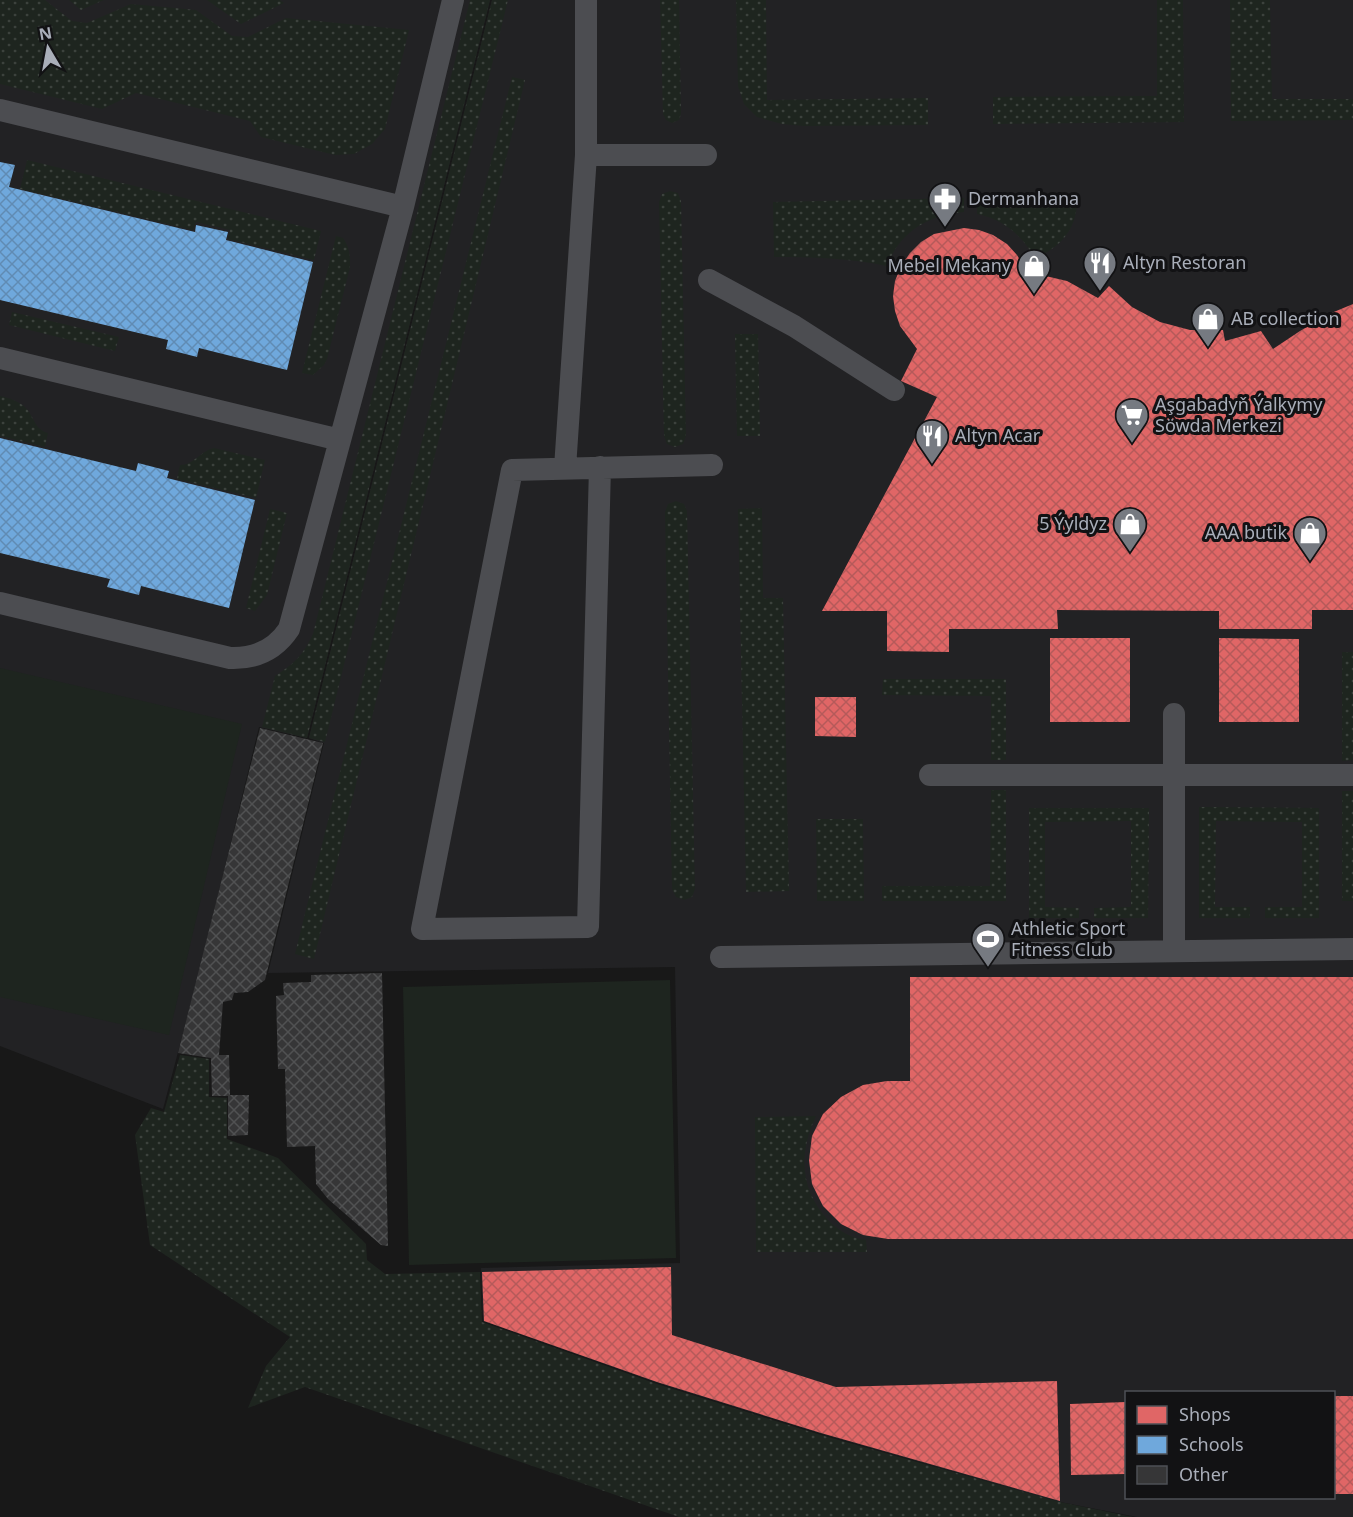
<svg xmlns="http://www.w3.org/2000/svg" width="1353" height="1517" font-family="'Noto Sans',sans-serif">
	<style>
		.built { fill: #222224; fill-rule: evenodd }
		.grass { fill: url(#grass-dots) }
		.pitch { fill: #1e251f }
		.shops { fill: url(#shops-cross-hatch) }
		.schools { fill: url(#schools-cross-hatch) }
		.building { fill: url(#building-cross-hatch) }
		.lines { fill: none; stroke-linecap: round; stroke-linejoin: round }
		.service { stroke: #4c4d51; stroke-width: 22 }
		.labels { text-anchor: middle; stroke-width: 6; stroke-linejoin: round; paint-order: stroke }
		.poi-label { font-size: 18px; fill: #a9aeb9; stroke: #121214; text-anchor: start }
	</style>
	<defs>
		<pattern id="grass-dots" width="8" height="8" patternUnits="userSpaceOnUse" patternTransform="scale(1.5)"><rect width="8" height="8" fill="#1e251f"/><path d="M2 2h.1M6 6h.1" fill="none" stroke="#3c423d" stroke-width="1.8" stroke-linecap="round"/></pattern>
		<pattern id="shops-cross-hatch" width="8" height="8" patternUnits="userSpaceOnUse" patternTransform="scale(1.5)"><rect width="8" height="8" fill="#e06666"/><path d="M0 0l8 8M0 8l8-8" fill="none" stroke="#b55a5a"/></pattern>
		<pattern id="schools-cross-hatch" width="8" height="8" patternUnits="userSpaceOnUse" patternTransform="scale(1.5)"><rect width="8" height="8" fill="#6fa8dc"/><path d="M0 0l8 8M0 8l8-8" fill="none" stroke="#608bb3"/></pattern>
		<pattern id="building-cross-hatch" width="8" height="8" patternUnits="userSpaceOnUse" patternTransform="scale(1.5)"><rect width="8" height="8" fill="#363637"/><path d="M0 0l8 8M0 8l8-8" fill="none" stroke="#505152"/></pattern>
	</defs>
	<rect width="100%" height="100%" fill="#181818"/>
	<!-- built -->
	<path class="built" d="M 0,0 L 490,0 L 307,738 L 259,727 L 201,965 L 163,1109 L 0,1046 Z
		M 492,0 L 1353,0 L 1353,1517 L 1137,1517 L 1060,1502 L 822,1434 L 658,1383 L 483,1321 L 481,1268 L 680,1263 L 675,967 L 268,973 L 324,743 L 309,738 ZM 1126,1392 L 1334,1392 L 1334,1498 L 1126,1498 Z"/>
	<!-- grass -->
	<path class="grass" d="M 0,0 L 45,0 L 72,21 L 87,23 L 131,4 L 196,10 L 232,36 L 248,37 L 286,18 L 409,30 L 385,129 L 372,144 L 354,154 L 335,155 L 261,137 L 250,121 L 136,93 L 102,109 L 0,84 Z
		M 69,0 L 104,0 L 81,10 Z
		M 207,0 L 280,0 L 284,3 L 241,24 Z
		M 470,0 L 490,0 L 307,738 L 262,727 L 275,676 C 293,665 304,654 313,634 Z
		M 492,0 L 508,0 L 325,742 L 309,738 Z
		M 660,0 L 679,0 L 681,114 L 679,120 L 672,123 L 666,120 L 663,114 Z
		M 736,0 L 766,0 L 767,100 L 928,98 L 928,125 L 804,126 L 782,124 L 757,117 L 744,104 L 738,86 Z
		M 1157,0 L 1183,0 L 1184,122 L 993,124 L 993,97 L 1157,96 Z
		M 1230,0 L 1270,0 L 1272,99 L 1353,99 L 1353,120 L 1231,121 Z
		M 512,77 L 525,80 L 314,959 L 295,954 Z
		M 27,160 L 321,231 L 314,260 L 228,239 L 230,230 L 196,222 L 193,230 L 20,189 Z
		M 670,191 L 678,193 L 681,201 L 686,436 L 683,444 L 675,447 L 667,444 L 664,436 L 659,202 L 662,194 Z
		M 1077,196 C 1078,227 1063,246 1035,258 C 1022,236 1004,219 977,214 L 977,198 Z
		M 964,198 L 964,212 C 929,215 900,231 887,266 C 849,258 812,257 774,257 L 773,202 Z
		M 336,236 L 343,238 C 350,248 350,256 350,267 L 327,359 L 324,365 L 313,375 L 302,373 Z
		M 12,312 L 119,337 L 115,351 L 9,325 Z
		M 735,334 L 758,334 L 760,436 L 737,436 Z
		M 0,396 C 9,398 19,401 26,408 C 35,418 34,429 48,433 L 45,447 L 0,436 Z
		M 214,448 L 265,460 L 256,498 L 177,479 L 180,465 C 194,465 200,451 214,448 Z
		M 676,501 L 684,504 L 687,511 L 695,889 L 692,897 L 684,900 L 676,897 L 672,889 L 665,512 L 668,504 Z
		M 762,508 L 763,598 L 783,598 L 789,891 L 746,892 L 738,509 Z
		M 270,509 L 287,513 L 267,595 L 255,611 L 246,608 Z
		M 1342,652 L 1353,652 L 1353,760 L 1342,761 Z
		M 883,679 L 1006,679 L 1006,760 L 991,760 L 991,696 L 882,695 Z
		M 991,790 L 1006,790 L 1006,901 L 882,901 L 882,886 L 990,886 Z
		M 1342,791 L 1353,791 L 1353,901 L 1342,901 Z
		M 1199,807 L 1319,808 L 1319,918 L 1265,918 L 1265,907 L 1302,907 L 1302,822 L 1216,821 L 1215,907 L 1250,907 L 1250,918 L 1199,918 Z
		M 1029,808 L 1149,808 L 1148,918 L 1094,918 L 1094,908 L 1131,907 L 1131,821 L 1045,822 L 1045,907 L 1079,908 L 1079,918 L 1029,918 Z
		M 816,819 L 863,819 L 864,901 L 817,901 Z
		M 180,1055 L 209,1059 L 209,1097 L 227,1098 L 227,1139 L 278,1158 L 366,1244 L 367,1260 L 385,1274 L 480,1272 L 482,1322 L 657,1384 L 821,1435 L 1060,1502 L 1133,1517 L 679,1517 L 305,1387 L 248,1408 L 266,1366 L 290,1337 L 150,1245 L 135,1135 L 151,1108 L 164,1112 Z
		M 816,1116 C 798,1154 800,1190 829,1221 C 839,1231 853,1239 866,1240 L 867,1252 L 756,1252 L 755,1117 Z"/>
	<!-- pitch -->
	<path class="pitch" d="M 0,668 L 242,724 L 169,1035 L 0,997 Z
		M 670,980 L 676,1258 L 409,1265 L 403,987 Z"/>
	<!-- shops -->
	<path class="shops" d="M 964,228 L 979,230 L 993,235 L 1007,244 L 1017,255 L 1028,274 L 1037,274 L 1067,281 L 1098,298 L 1109,286 L 1132,307 L 1160,322 L 1190,330 L 1223,330 L 1225,341 L 1261,331 L 1273,349 L 1300,331 L 1329,314 L 1353,304 L 1353,610 L 1312,610 L 1312,629 L 1219,629 L 1219,611 L 1057,610 L 1058,629 L 949,629 L 949,652 L 887,651 L 887,611 L 822,611 L 937,397 L 901,381 L 917,349 L 900,326 L 895,311 L 893,296 L 895,281 L 901,266 L 910,253 L 921,242 L 934,234 Z
		M 1050,638 L 1130,638 L 1130,722 L 1050,722 Z
		M 1219,638 L 1299,639 L 1299,722 L 1219,722 Z
		M 815,697 L 856,697 L 856,737 L 815,736 Z
		M 910,977 L 1353,977 L 1353,1239 L 888,1239 L 863,1235 L 841,1224 L 823,1206 L 812,1184 L 809,1160 L 812,1136 L 823,1114 L 841,1097 L 863,1085 L 887,1081 L 910,1081 Z
		M 671,1267 L 672,1335 L 836,1387 L 1057,1381 L 1060,1501 L 821,1433 L 657,1382 L 484,1321 L 482,1272 Z
		M 1334,1396 L 1353,1396 L 1353,1494 L 1334,1494 Z
		M 1126,1402 L 1126,1474 L 1071,1475 L 1070,1404 Z"/>
	<!-- schools -->
	<path class="schools" d="M 0,162 L 15,165 L 9,187 L 195,232 L 196,225 L 228,232 L 226,240 L 313,262 L 287,370 L 199,348 L 197,357 L 166,349 L 168,340 L 0,300 Z
		M 0,438 L 136,471 L 138,463 L 169,471 L 167,478 L 255,500 L 229,608 L 141,586 L 139,595 L 107,587 L 110,579 L 0,553 Z"/>
	<!-- building -->
	<path class="building" d="M 260,728 L 323,743 L 265,980 L 248,992 L 234,993 L 232,1000 L 223,1002 L 219,1055 L 229,1055 L 230,1095 L 249,1095 L 248,1135 L 228,1136 L 228,1096 L 212,1096 L 211,1058 L 178,1053 Z
		M 382,973 L 388,1246 L 381,1245 L 328,1199 L 316,1184 L 315,1146 L 287,1147 L 285,1069 L 278,1069 L 276,996 L 284,995 L 283,983 L 311,982 L 311,975 Z"/>
	<g class="lines">
		<!-- service -->
		<path class="service" d="M 586,0 L 586,155
			M 0,110 L 403,207
			M 709,280 L 794,326 L 894,390
			M 0,358 L 340,440
			M 600,467 L 588,927 L 422,929 L 512,470 L 712,465
			M 565,468 L 586,155 L 706,155
			M 0,603 L 230,658 C 255,659 275,650 289,629 L 403,207 L 453,0
			M 930,775 L 1353,775
			M 1174,951 L 1174,714
			M 721,957 L 1353,949"/>
	</g>
	<!-- icons -->
	<defs>
		<g id="pharmacy-pin" transform="scale(1.725)"><path d="M0 17L-7.5 6A9.5 9.5 0 1 1 7.5 6Z" fill="#767a81" stroke="#121214"/><path d="M-2-6h4v4h4v4h-4v4h-4v-4h-4v-4h4Z" fill="#fff"/></g>
		<g id="restaurant-pin" transform="scale(1.725)"><path d="M0 17L-7.5 6A9.5 9.5 0 1 1 7.5 6Z" fill="#767a81" stroke="#121214"/><path d="M-5-6h1v4h1v-4h1v4h1v-4h1v5L-1.5 .5V6h-2V.5L-5-1ZM5-6V6H3V1.5H1.5Q1.5-4 5-6Z" fill="#fff"/></g>
		<g id="shop-pin" transform="scale(1.725)"><path d="M0 17L-7.5 6A9.5 9.5 0 1 1 7.5 6Z" fill="#767a81" stroke="#121214"/><path d="M-5-2.5h2.3a2.7 3.5 0 0 1 5.4 0H5L5.5 6h-11ZM-1.5-2.5h3a1.5 2.3 0 0 0-3 0Z" fill="#fff"/></g>
		<g id="supermarket-pin" transform="scale(1.725)"><path d="M0 17L-7.5 6A9.5 9.5 0 1 1 7.5 6Z" fill="#767a81" stroke="#121214"/><path d="M-6-5.5h2.5l.6 2H6L4.5 2H-2.5L-4.4-4H-6ZM-1.5 3.2a1.3 1.3 0 1 0 .1 0ZM3 3.2a1.3 1.3 0 1 0 .1 0Z" fill="#fff"/></g>
		<g id="stadium-pin" transform="scale(1.725)"><path d="M0 17L-7.5 6A9.5 9.5 0 1 1 7.5 6Z" fill="#767a81" stroke="#121214"/><path d="M0-5a6.5 5 0 1 0 0 10a6.5 5 0 1 0 0-10ZM-3.5-1.8h7v3.6h-7Z" fill="#fff"/></g>
	</defs>
	<g fill-rule="evenodd">
		<use href="#pharmacy-pin" x="945" y="199"/>
		<use href="#restaurant-pin" x="1100" y="263"/>
		<use href="#shop-pin" x="1034" y="266"/>
		<use href="#shop-pin" x="1208" y="319"/>
		<use href="#supermarket-pin" x="1132" y="415"/>
		<use href="#restaurant-pin" x="932" y="436"/>
		<use href="#shop-pin" x="1130" y="524"/>
		<use href="#shop-pin" x="1310" y="533"/>
		<use href="#stadium-pin" x="988" y="939"/>
	</g>
	<g class="labels">
		<!-- poi labels -->
		<g class="poi-label">
			<text x="968" y="205">Dermanhana</text>
			<text x="1123" y="269">Altyn Restoran</text>
			<text x="1011" y="272" text-anchor="end">Mebel Mekany</text>
			<text x="1231" y="325">AB collection</text>
			<text x="1155" y="411">Aşgabadyň Ýalkymy<tspan x="1155" dy="21">Söwda Merkezi</tspan></text>
			<text x="955" y="442">Altyn Acar</text>
			<text x="1107" y="530" text-anchor="end">5 Ýyldyz</text>
			<text x="1287" y="539" text-anchor="end">AAA butik</text>
			<text x="1011" y="935">Athletic Sport<tspan x="1011" dy="21">Fitness Club</tspan></text>
		</g>
	</g>
	<!-- legend -->
	<rect x="1125" y="1391" width="210" height="108" fill="#121214" stroke="#4e5056" stroke-width="1.5"/>
	<rect x="1137" y="1406" width="30" height="18" fill="#e06666" stroke="#4e5056" stroke-width="1.5"/>
	<text x="1179" y="1421" font-size="18" fill="#a9aeb9">Shops</text>
	<rect x="1137" y="1436" width="30" height="18" fill="#6fa8dc" stroke="#4e5056" stroke-width="1.5"/>
	<text x="1179" y="1451" font-size="18" fill="#a9aeb9">Schools</text>
	<rect x="1137" y="1466" width="30" height="18" fill="#363637" stroke="#4e5056" stroke-width="1.5"/>
	<text x="1179" y="1481" font-size="18" fill="#a9aeb9">Other</text>
	<!-- north arrow -->
	<g transform="translate(48 48) rotate(350)" stroke="#121214" stroke-width="4.5" paint-order="stroke">
	<path d="M0-4.5L10 22L0 15L-10 22Z" fill="#a9aeb9"/>
	<text y="-9" font-size="16" font-weight="bold" text-anchor="middle" fill="#a9aeb9">N</text>
	</g>
</svg>
